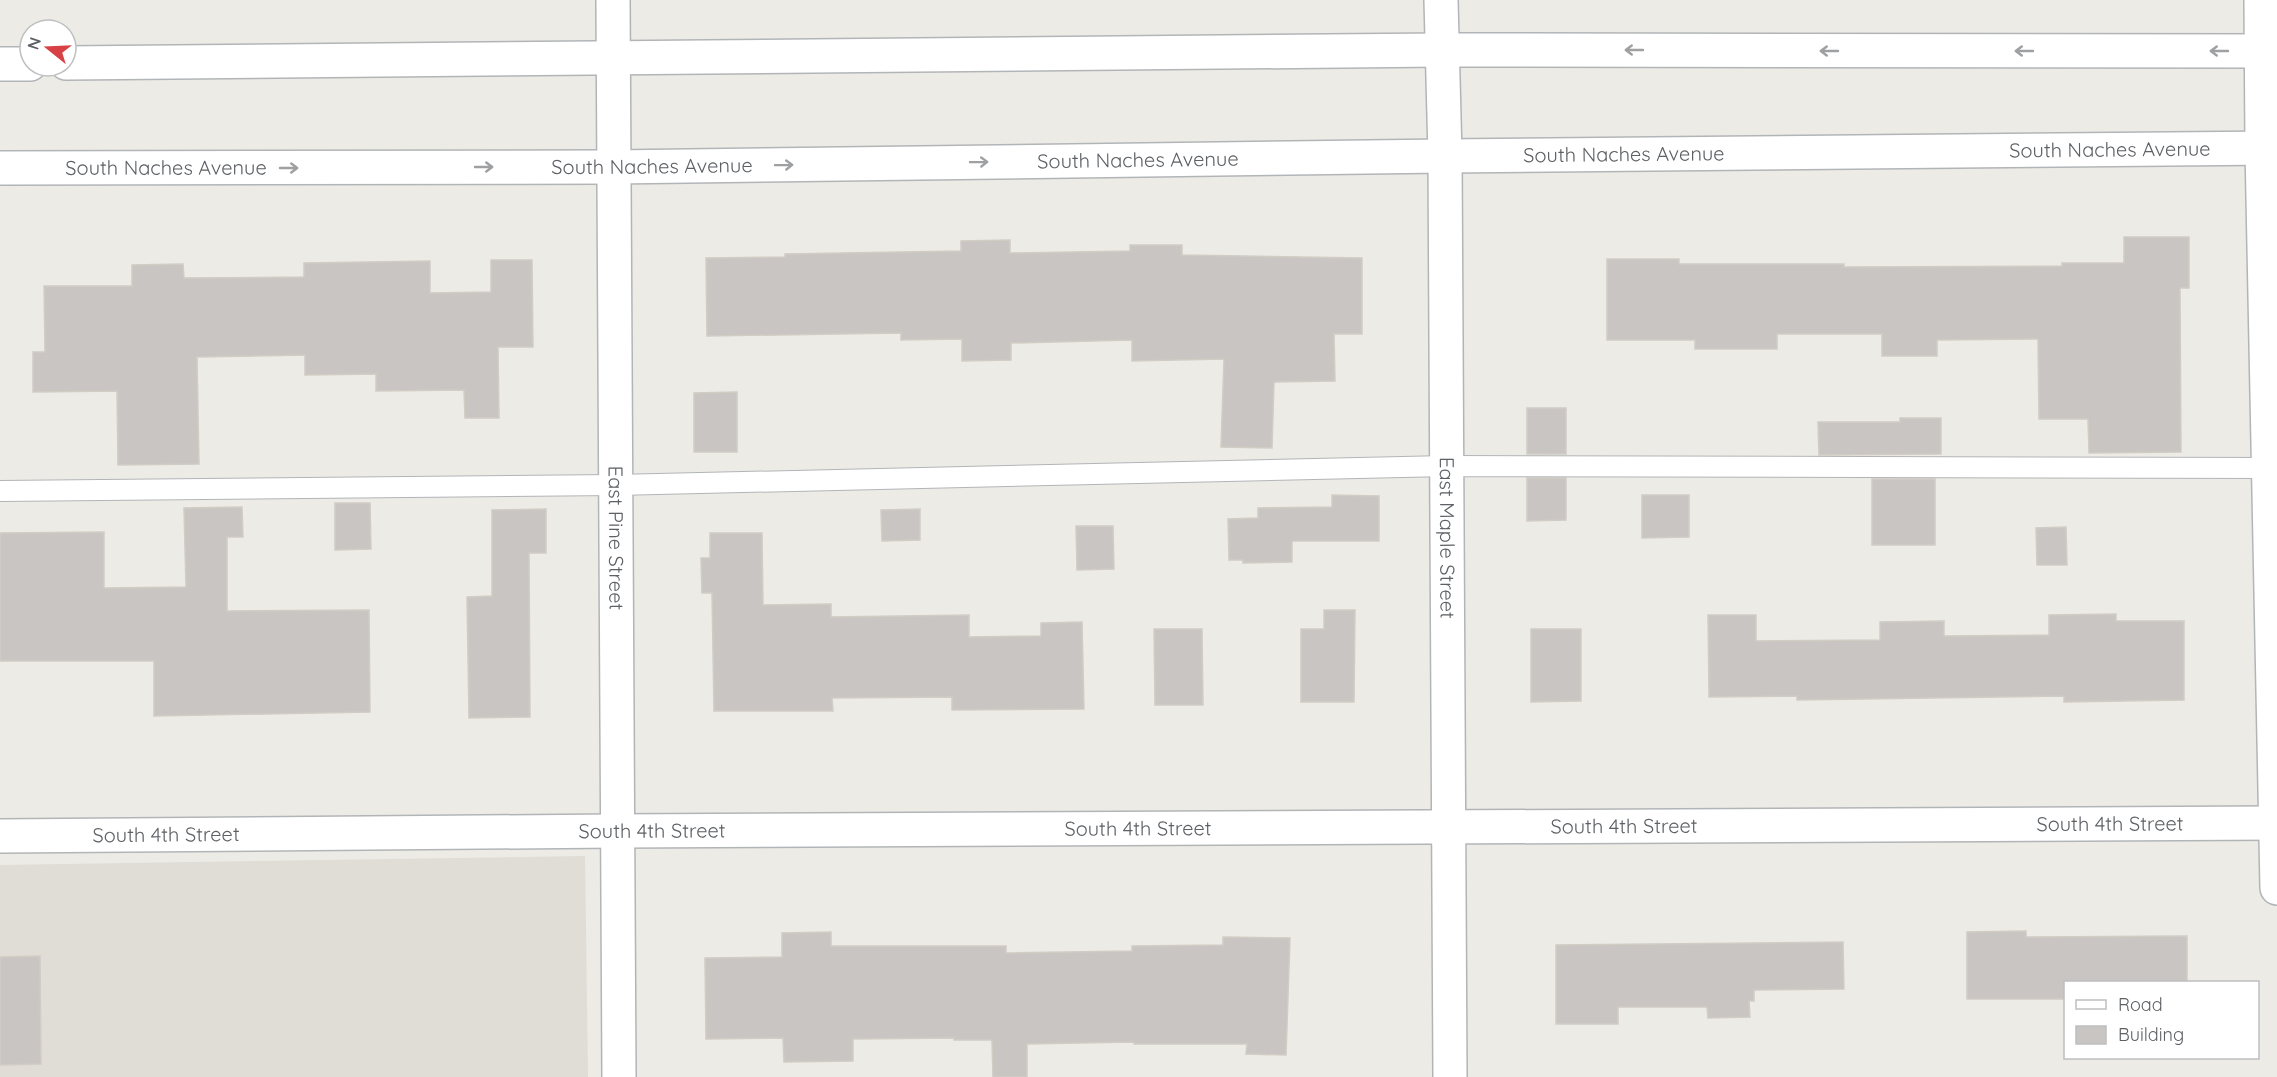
<svg xmlns="http://www.w3.org/2000/svg" width="2277" height="1077" font-family="Quicksand,sans-serif">
	<style>
		.education { fill: #e0dcd6 }
		.building { fill: #c9c5c2; stroke: #d1ccc4; stroke-width: 1.5 }
		.lines { fill: none; stroke-linecap: round; stroke-linejoin: round }
		.lane-casing { stroke: #b2b5b8; stroke-width: 22 }
		.street-casing { stroke: #b2b5b8; stroke-width: 36 }
		.lane { stroke: #fff; stroke-width: 20 }
		.street { stroke: #fff; stroke-width: 33 }
		.oneway { stroke: #9ea0a2 }
		.labels { text-anchor: middle; stroke-width: 6; stroke-linejoin: round; paint-order: stroke }
		.street-label { font-size: 20px; fill: #5d6064; stroke: #fff }
	</style>
	<rect width="100%" height="100%" fill="#edebe5"/>
	<!-- education -->
	<path class="education" d="M 585,856 L 588,1077 L 0,1077 L 0,865 Z"/>
	<!-- building -->
	<path class="building" d="M 2124,237 L 2189,237 L 2189,288 L 2180,288 L 2181,452 L 2089,453 L 2088,419 L 2039,419 L 2038,339 L 1937,340 L 1937,356 L 1882,356 L 1882,334 L 1777,334 L 1777,349 L 1695,349 L 1695,340 L 1607,340 L 1607,259 L 1679,259 L 1679,264 L 1844,264 L 1844,267 L 2062,266 L 2062,263 L 2124,263 Z
		M 1010,240 L 1010,253 L 1130,251 L 1130,245 L 1182,245 L 1182,255 L 1362,258 L 1362,334 L 1334,334 L 1335,381 L 1274,382 L 1272,448 L 1221,447 L 1224,359 L 1132,361 L 1132,340 L 1011,343 L 1011,360 L 962,361 L 962,339 L 901,340 L 901,333 L 707,336 L 706,258 L 785,257 L 785,254 L 961,251 L 961,241 Z
		M 491,260 L 532,260 L 533,347 L 498,347 L 499,418 L 465,418 L 464,390 L 376,391 L 376,374 L 305,375 L 305,355 L 197,357 L 199,464 L 118,465 L 117,391 L 33,392 L 33,352 L 45,352 L 44,286 L 132,286 L 132,265 L 183,264 L 184,278 L 304,277 L 304,263 L 430,261 L 430,293 L 491,292 Z
		M 737,392 L 737,452 L 694,452 L 694,393 Z
		M 1527,408 L 1566,408 L 1566,454 L 1527,454 Z
		M 1900,418 L 1941,418 L 1941,454 L 1819,455 L 1818,422 L 1900,422 Z
		M 1527,478 L 1566,478 L 1566,520 L 1527,521 Z
		M 1872,479 L 1935,479 L 1935,545 L 1872,545 Z
		M 1332,495 L 1379,496 L 1379,541 L 1292,541 L 1292,562 L 1243,563 L 1243,560 L 1229,560 L 1228,519 L 1258,518 L 1258,508 L 1332,507 Z
		M 1642,495 L 1689,495 L 1689,537 L 1642,538 Z
		M 335,503 L 370,503 L 371,549 L 335,550 Z
		M 242,507 L 243,537 L 227,537 L 227,611 L 369,610 L 370,712 L 154,716 L 154,661 L 0,661 L 0,533 L 104,532 L 104,588 L 186,587 L 184,508 Z
		M 546,509 L 546,553 L 529,553 L 530,717 L 469,718 L 467,597 L 492,596 L 492,510 Z
		M 920,509 L 920,540 L 882,541 L 881,510 Z
		M 1076,526 L 1113,526 L 1114,569 L 1077,570 Z
		M 2066,527 L 2067,565 L 2037,565 L 2036,528 Z
		M 710,533 L 762,533 L 763,605 L 831,604 L 831,617 L 969,615 L 969,637 L 1041,636 L 1041,623 L 1082,622 L 1084,709 L 952,710 L 952,697 L 832,698 L 833,711 L 714,711 L 712,593 L 702,593 L 701,558 L 710,558 Z
		M 1324,610 L 1355,610 L 1354,702 L 1301,702 L 1301,629 L 1324,629 Z
		M 2116,614 L 2116,621 L 2184,621 L 2184,700 L 2064,702 L 2064,696 L 1797,700 L 1797,696 L 1709,697 L 1708,615 L 1756,615 L 1756,641 L 1880,640 L 1880,622 L 1944,621 L 1944,636 L 2049,635 L 2049,615 Z
		M 1154,629 L 1202,629 L 1203,705 L 1155,705 Z
		M 1531,629 L 1581,629 L 1581,701 L 1531,702 Z
		M 2026,931 L 2026,937 L 2187,936 L 2187,982 L 2066,982 L 2066,999 L 1967,999 L 1967,932 Z
		M 831,932 L 831,946 L 1006,946 L 1006,953 L 1132,951 L 1132,946 L 1223,945 L 1223,937 L 1290,938 L 1286,1055 L 1246,1054 L 1247,1044 L 1134,1044 L 1134,1042 L 1027,1044 L 1027,1077 L 993,1077 L 992,1040 L 954,1040 L 954,1038 L 853,1039 L 853,1061 L 784,1062 L 783,1038 L 706,1039 L 705,958 L 782,957 L 782,933 Z
		M 1843,942 L 1844,989 L 1754,990 L 1754,1001 L 1749,1001 L 1750,1017 L 1708,1018 L 1707,1007 L 1618,1007 L 1618,1024 L 1556,1024 L 1556,945 Z
		M 40,956 L 41,1064 L 0,1065 L 0,957 Z"/>
	<g class="lines">
		<!-- lane casing -->
		<g class="lane-casing">
			<path id="lane" d="M 0,491 L 615,485 L 1447,466 L 2277,468"/>
		</g>
		<!-- street casing -->
		<g class="street-casing">
			<g id="street">
				<path id="s1" d="M 613,0 L 619,1077"/>
				<path id="s2" d="M 1441,0 L 1445,156 L 1450,1077"/>
				<path d="M 2261,0 L 2262,148 L 2277,888"/>
				<path d="M 66,63 L 1442,50 L 2277,51"/>
				<path d="M 0,64 L 30,64"/>
				<path id="s3" d="M 0,168 L 613,167 L 1445,156 L 2277,148"/>
				<path id="s4" d="M 0,836 L 617,831 L 2277,823"/>
			</g>
		</g>
		<!-- lane -->
		<use href="#lane" class="lane"/>
		<!-- street -->
		<use href="#street" class="street"/>
	</g>
	<!-- one-way arrows -->
	<defs><path id="oneway-shaft" d="M-6 0H5M1.5-3L5.5 0L1.5 3" fill="none" stroke-width="1.6" stroke-linecap="round" stroke-linejoin="round" transform="scale(1.5)"/></defs>
	<g class="oneway">
		<use href="#oneway-shaft" transform="translate(1634 50) rotate(-180)"/>
		<use href="#oneway-shaft" transform="translate(1829 51) rotate(-180)"/>
		<use href="#oneway-shaft" transform="translate(2024 51) rotate(-180)"/>
		<use href="#oneway-shaft" transform="translate(2219 51) rotate(-180)"/>
		<use href="#oneway-shaft" transform="translate(979 162) rotate(-1)"/>
		<use href="#oneway-shaft" transform="translate(784 165) rotate(-1)"/>
		<use href="#oneway-shaft" transform="translate(484 167)"/>
		<use href="#oneway-shaft" transform="translate(289 168)"/>
	</g>
	<g class="labels">
		<!-- street labels -->
		<g class="street-label">
			<text dy="7" stroke="none"><textPath href="#s3" startOffset="2110">South Naches Avenue</textPath></text>
			<text dy="7" stroke="none"><textPath href="#s3" startOffset="1624">South Naches Avenue</textPath></text>
			<text dy="7" stroke="none"><textPath href="#s3" startOffset="1138">South Naches Avenue</textPath></text>
			<text dy="7" stroke="none"><textPath href="#s3" startOffset="652">South Naches Avenue</textPath></text>
			<text dy="7" stroke="none"><textPath href="#s3" startOffset="166">South Naches Avenue</textPath></text>
			<text dy="7" stroke="none"><textPath href="#s2" startOffset="538">East Maple Street</textPath></text>
			<text dy="7" stroke="none"><textPath href="#s1" startOffset="538">East Pine Street</textPath></text>
			<text dy="7" stroke="none"><textPath href="#s4" startOffset="2110">South 4th Street</textPath></text>
			<text dy="7" stroke="none"><textPath href="#s4" startOffset="1624">South 4th Street</textPath></text>
			<text dy="7" stroke="none"><textPath href="#s4" startOffset="1138">South 4th Street</textPath></text>
			<text dy="7" stroke="none"><textPath href="#s4" startOffset="652">South 4th Street</textPath></text>
			<text dy="7" stroke="none"><textPath href="#s4" startOffset="166">South 4th Street</textPath></text>
		</g>
	</g>
	<!-- legend -->
	<rect x="2064" y="981" width="195" height="78" fill="#ffffff" stroke="#bebfc1" stroke-width="1.5"/>
	<rect x="2076" y="1000" width="30" height="9" fill="#ffffff" stroke="#bebfc1" stroke-width="1.5"/>
	<text x="2118" y="1011" font-size="18" fill="#5d6064">Road</text>
	<rect x="2076" y="1026" width="30" height="18" fill="#c9c5c2" stroke="#bebfc1" stroke-width="1.5"/>
	<text x="2118" y="1041" font-size="18" fill="#5d6064">Building</text>
	<!-- north arrow -->
	<g transform="translate(48 48) rotate(288)"><circle r="28" fill="#ffffff" stroke="#bebfc1" stroke-width="1.5"/>
	<path d="M0-4.5L10 22L0 15L-10 22Z" fill="#d74146"/>
	<text y="-9" font-size="16" font-weight="bold" text-anchor="middle" fill="#5d6064">N</text>
	</g>
</svg>
